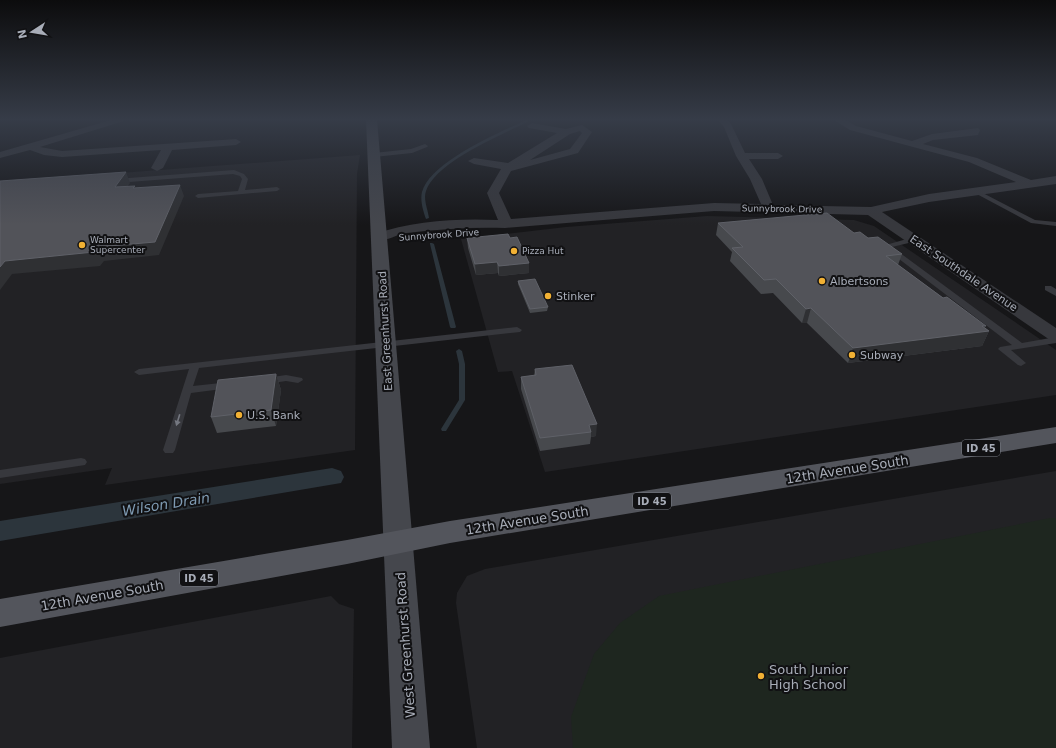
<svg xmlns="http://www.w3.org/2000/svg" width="1056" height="748" font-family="'DejaVu Sans',sans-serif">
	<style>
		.built { fill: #222225 }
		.green { fill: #1e261f }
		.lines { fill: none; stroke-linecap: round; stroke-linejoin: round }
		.stream { fill: #2c353c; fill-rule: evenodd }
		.canal { fill: #2c353c; fill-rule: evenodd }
		.lane { fill: #37383d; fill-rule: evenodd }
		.street { fill: #37383d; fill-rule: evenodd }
		.secondary { fill: #45474d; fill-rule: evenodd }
		.primary { fill: #53555c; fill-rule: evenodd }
		.wall { fill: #47494d }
		.shaded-wall { fill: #2f3033 }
		.building { fill: #525359; stroke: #5f6168 }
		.oneway { fill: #757881 }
		.poi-dot { fill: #f2b134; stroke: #111113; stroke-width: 1.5 }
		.labels { text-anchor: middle; stroke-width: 4; stroke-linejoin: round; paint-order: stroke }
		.far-street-label { font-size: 9px; fill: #a8adb8; stroke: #111113 }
		.far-poi-label { font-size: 9px; fill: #a8adb8; stroke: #111113; text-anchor: start }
		.shield { fill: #111113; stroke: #7b7e86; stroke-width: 1 }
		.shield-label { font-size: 10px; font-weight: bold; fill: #a8adb8 }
		.street-label { font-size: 11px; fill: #a8adb8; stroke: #111113 }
		.poi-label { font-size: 11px; fill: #a8adb8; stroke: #111113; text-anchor: start }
		.near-street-label { font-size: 13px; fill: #a8adb8; stroke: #111113 }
		.near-poi-label { font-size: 13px; fill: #a8adb8; stroke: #111113; text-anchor: start }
		.near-water-label { font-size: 14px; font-style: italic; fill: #7f9bb3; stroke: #111113 }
	</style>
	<rect width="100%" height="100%" fill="#161618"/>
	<!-- built -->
	<path class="built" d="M 360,155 L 357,174 L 355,450 L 105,485 L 112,468 L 0,484 L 0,182 Z
		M 707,216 L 854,220 L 874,226 L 1056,350 L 1056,395 L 545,472 L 512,371 L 498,372 L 461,239 L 566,227 Z
		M 1056,471 L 1056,748 L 477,748 L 456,603 L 457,593 L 467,576 L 485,569 Z
		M 331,596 L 339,604 L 354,609 L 352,748 L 0,748 L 0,658 Z"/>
	<!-- green -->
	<path class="green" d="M 1050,518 L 1056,518 L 1056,748 L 573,748 L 571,717 L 594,654 L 620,623 L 659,596 Z"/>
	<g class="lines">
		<!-- stream -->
		<path class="stream" d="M 527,120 L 531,120 C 504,134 436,161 426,191 C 423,199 428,210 429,218 L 426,219 C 423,211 420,200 422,192 C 430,162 499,132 527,120 Z
			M 430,243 L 432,243 L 434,244 L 456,327 L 455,328 L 451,328 L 450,327 L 430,244 Z
			M 459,349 L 462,351 L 465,364 L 465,400 L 446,431 L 442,431 L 441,429 L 459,400 L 459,364 L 456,351 Z"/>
		<!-- canal -->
		<path class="canal" d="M 332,468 L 341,471 L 344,477 L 341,483 L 0,541 L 0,521 Z"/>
		<!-- lane -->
		<path class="lane" d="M 425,144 L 428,146 L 427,147 L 412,153 L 374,157 L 371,155 L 374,153 L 411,149 Z
			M 234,170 L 244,174 L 248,179 L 245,190 L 277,187 L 280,189 L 277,191 L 198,198 L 195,196 L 198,194 L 238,191 L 242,179 L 240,176 L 233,174 L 116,183 L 113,181 L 116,179 Z
			M 973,190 L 977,190 L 1035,220 L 1056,222 L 1056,226 L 1031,223 L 973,192 Z
			M 914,237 L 918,239 L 917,241 L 892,247 L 1022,343 L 1056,337 L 1056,343 L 1011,350 L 1026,363 L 1021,366 L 1018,365 L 998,349 L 1000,347 L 1012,345 L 882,246 Z
			M 1045,286 L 1051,286 L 1056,289 L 1056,296 L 1045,290 Z
			M 517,327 L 522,330 L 520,332 L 199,368 L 193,386 L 230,382 L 235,385 L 230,388 L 191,393 L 175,450 L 173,453 L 165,453 L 163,450 L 189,369 L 139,375 L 134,372 L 139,369 Z
			M 286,375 L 302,378 L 303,380 L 298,383 L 286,381 L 266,384 L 261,381 L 266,378 Z
			M 81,458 L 85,459 L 87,462 L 85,465 L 0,478 L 0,470 Z"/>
		<!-- street -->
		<path class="street" d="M 111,120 L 127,120 L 40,147 L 62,151 L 236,139 L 241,142 L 236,145 L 172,150 L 163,168 L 157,171 L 151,168 L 161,150 L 62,157 L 44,155 L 30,150 L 0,158 L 0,152 Z
			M 718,120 L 728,120 L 731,124 L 745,153 L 778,153 L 783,156 L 778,159 L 749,159 L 762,179 L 773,205 L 871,207 L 929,194 L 1016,182 L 969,162 L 850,130 L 834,120 L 846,120 L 856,126 L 912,141 L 932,134 L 978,128 L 980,130 L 978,135 L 933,140 L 923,144 L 977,158 L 1031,180 L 1056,176 L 1056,184 L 929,202 L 882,212 L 1056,328 L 1056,341 L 1050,340 L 868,215 L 714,211 L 505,228 C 472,227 439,229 407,233 C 396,234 385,243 374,240 L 372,237 L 374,234 C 413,221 457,218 498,220 L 487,193 L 501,169 L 474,164 L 468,161 L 474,158 L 508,163 L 557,133 L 529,128 L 527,126 L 532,123 L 566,129 L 582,125 L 592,132 L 578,153 L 511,171 L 499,193 L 511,219 L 714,203 L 761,204 L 750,179 L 736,156 L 724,127 ZM 580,131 L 582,133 L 570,149 L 530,160 L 570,134 Z"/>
		<!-- secondary -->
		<path class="secondary" d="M 366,120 L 377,120 L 381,166 L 430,748 L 392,748 Z"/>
		<!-- primary -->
		<path class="primary" d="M 1056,427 L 1056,443 L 450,543 L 347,564 L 0,627 L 0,599 L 347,540 L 450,521 Z"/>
	</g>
	<!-- wall -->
	<path class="wall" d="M 718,223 L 854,233 L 868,238 L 902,254 L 898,265 L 989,331 L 982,346 L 848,363 L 807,323 L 802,323 L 773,293 L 761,294 L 730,261 L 732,252 L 716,235 Z
		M 467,238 L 510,238 L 529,263 L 529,273 L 499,276 L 498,273 L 476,275 L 468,248 Z
		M 518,281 L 548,307 L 547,311 L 530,313 L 518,284 Z
		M 535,369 L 596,436 L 591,437 L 590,444 L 540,451 L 521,389 L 521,377 L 534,376 Z
		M 276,374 L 281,390 L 276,426 L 217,433 L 211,417 Z"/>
	<!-- shaded-wall -->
	<path class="shaded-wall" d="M 126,172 L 130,183 L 119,199 L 115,187 Z
		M 180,185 L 184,196 L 159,255 L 104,261 L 100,266 L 12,274 L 0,290 L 0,267 L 5,261 L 98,247 Z
		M 497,262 L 498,273 L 476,275 L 475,264 Z
		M 529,263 L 529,273 L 499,276 L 499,266 Z
		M 811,308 L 807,323 L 802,323 L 806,309 Z
		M 986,326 L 983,332 L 989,331 L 982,346 L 848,363 L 853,348 Z
		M 276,374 L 281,390 L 276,426 L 271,410 Z
		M 597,424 L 596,436 L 591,437 L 591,432 L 589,425 Z"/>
	<!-- building -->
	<path class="building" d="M 126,172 L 115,187 L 135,186 L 133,188 L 180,185 L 155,242 L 98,247 L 94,252 L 5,261 L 0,267 L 0,181 Z
		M 827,213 L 854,233 L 860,232 L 868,238 L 878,237 L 902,254 L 886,256 L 943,298 L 947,297 L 986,326 L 982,326 L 989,331 L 853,348 L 811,308 L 806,309 L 776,279 L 764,280 L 732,248 L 743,247 L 718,223 Z
		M 508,234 L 510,238 L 517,237 L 529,263 L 499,266 L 497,262 L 475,264 L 467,238 Z
		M 535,279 L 548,307 L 530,309 L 518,281 Z
		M 572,365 L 597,424 L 589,425 L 591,432 L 540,438 L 521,377 L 536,375 L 535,369 Z
		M 276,374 L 271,410 L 211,417 L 218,380 Z"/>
	<!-- one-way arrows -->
	<defs><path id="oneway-solid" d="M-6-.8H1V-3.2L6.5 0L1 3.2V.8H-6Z"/></defs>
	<use class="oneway" href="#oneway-solid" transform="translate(178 420) rotate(107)"/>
	<!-- sky -->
	<linearGradient id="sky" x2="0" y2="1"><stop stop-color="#0c0c0d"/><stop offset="0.53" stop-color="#363c48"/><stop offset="1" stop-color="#363c48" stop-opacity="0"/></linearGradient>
	<rect width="1056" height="225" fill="url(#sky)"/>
	<!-- markers -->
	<g class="poi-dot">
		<circle cx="82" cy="245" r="4"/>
		<circle cx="514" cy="251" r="4"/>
		<circle cx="822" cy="281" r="4"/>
		<circle cx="548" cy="296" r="4"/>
		<circle cx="852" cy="355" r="4"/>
		<circle cx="239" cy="415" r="4"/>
		<circle cx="761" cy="676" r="4"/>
	</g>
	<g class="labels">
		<!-- far-street labels -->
		<g class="far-street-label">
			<text transform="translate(782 209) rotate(1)" y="3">Sunnybrook Drive</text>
			<text transform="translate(439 235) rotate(-4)" y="3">Sunnybrook Drive</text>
		</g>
		<!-- far-poi labels -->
		<g class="far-poi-label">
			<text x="90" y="243">Walmart<tspan x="90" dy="10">Supercenter</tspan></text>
			<text x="522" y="254">Pizza Hut</text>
		</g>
		<!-- shield labels -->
		<g class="shield">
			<rect x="962" y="440" width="38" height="16" rx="3"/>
			<rect x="633" y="493" width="38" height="16" rx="3"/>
			<rect x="180" y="570" width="38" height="16" rx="3"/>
		</g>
		<g class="shield-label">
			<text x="981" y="452">ID 45</text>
			<text x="652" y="505">ID 45</text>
			<text x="199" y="582">ID 45</text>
		</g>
		<!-- street labels -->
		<g class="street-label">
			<text transform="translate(964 273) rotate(34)" y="4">East Southdale Avenue</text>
			<text transform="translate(385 331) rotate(-93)" y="4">East Greenhurst Road</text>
		</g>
		<!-- poi labels -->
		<g class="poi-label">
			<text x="830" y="285">Albertsons</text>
			<text x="556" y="300">Stinker</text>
			<text x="860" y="359">Subway</text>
			<text x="247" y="419">U.S. Bank</text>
		</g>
		<!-- near-street labels -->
		<g class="near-street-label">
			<text transform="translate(847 469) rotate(-9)" y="5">12th Avenue South</text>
			<text transform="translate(527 520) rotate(-9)" y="5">12th Avenue South</text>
			<text transform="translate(102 595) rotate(-10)" y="5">12th Avenue South</text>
			<text transform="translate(405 645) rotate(-94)" y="5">West Greenhurst Road</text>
		</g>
		<!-- near-poi labels -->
		<g class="near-poi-label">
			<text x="769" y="674">South Junior<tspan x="769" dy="15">High School</tspan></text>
		</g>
		<!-- near-water labels -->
		<g class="near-water-label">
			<text transform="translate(166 504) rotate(-9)" y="5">Wilson Drain</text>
		</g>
	</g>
	<!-- north arrow -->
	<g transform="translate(32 32) rotate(258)" stroke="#111113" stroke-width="3" paint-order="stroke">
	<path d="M0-3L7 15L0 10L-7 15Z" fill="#a8adb8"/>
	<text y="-6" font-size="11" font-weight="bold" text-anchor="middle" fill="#a8adb8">N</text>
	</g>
</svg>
